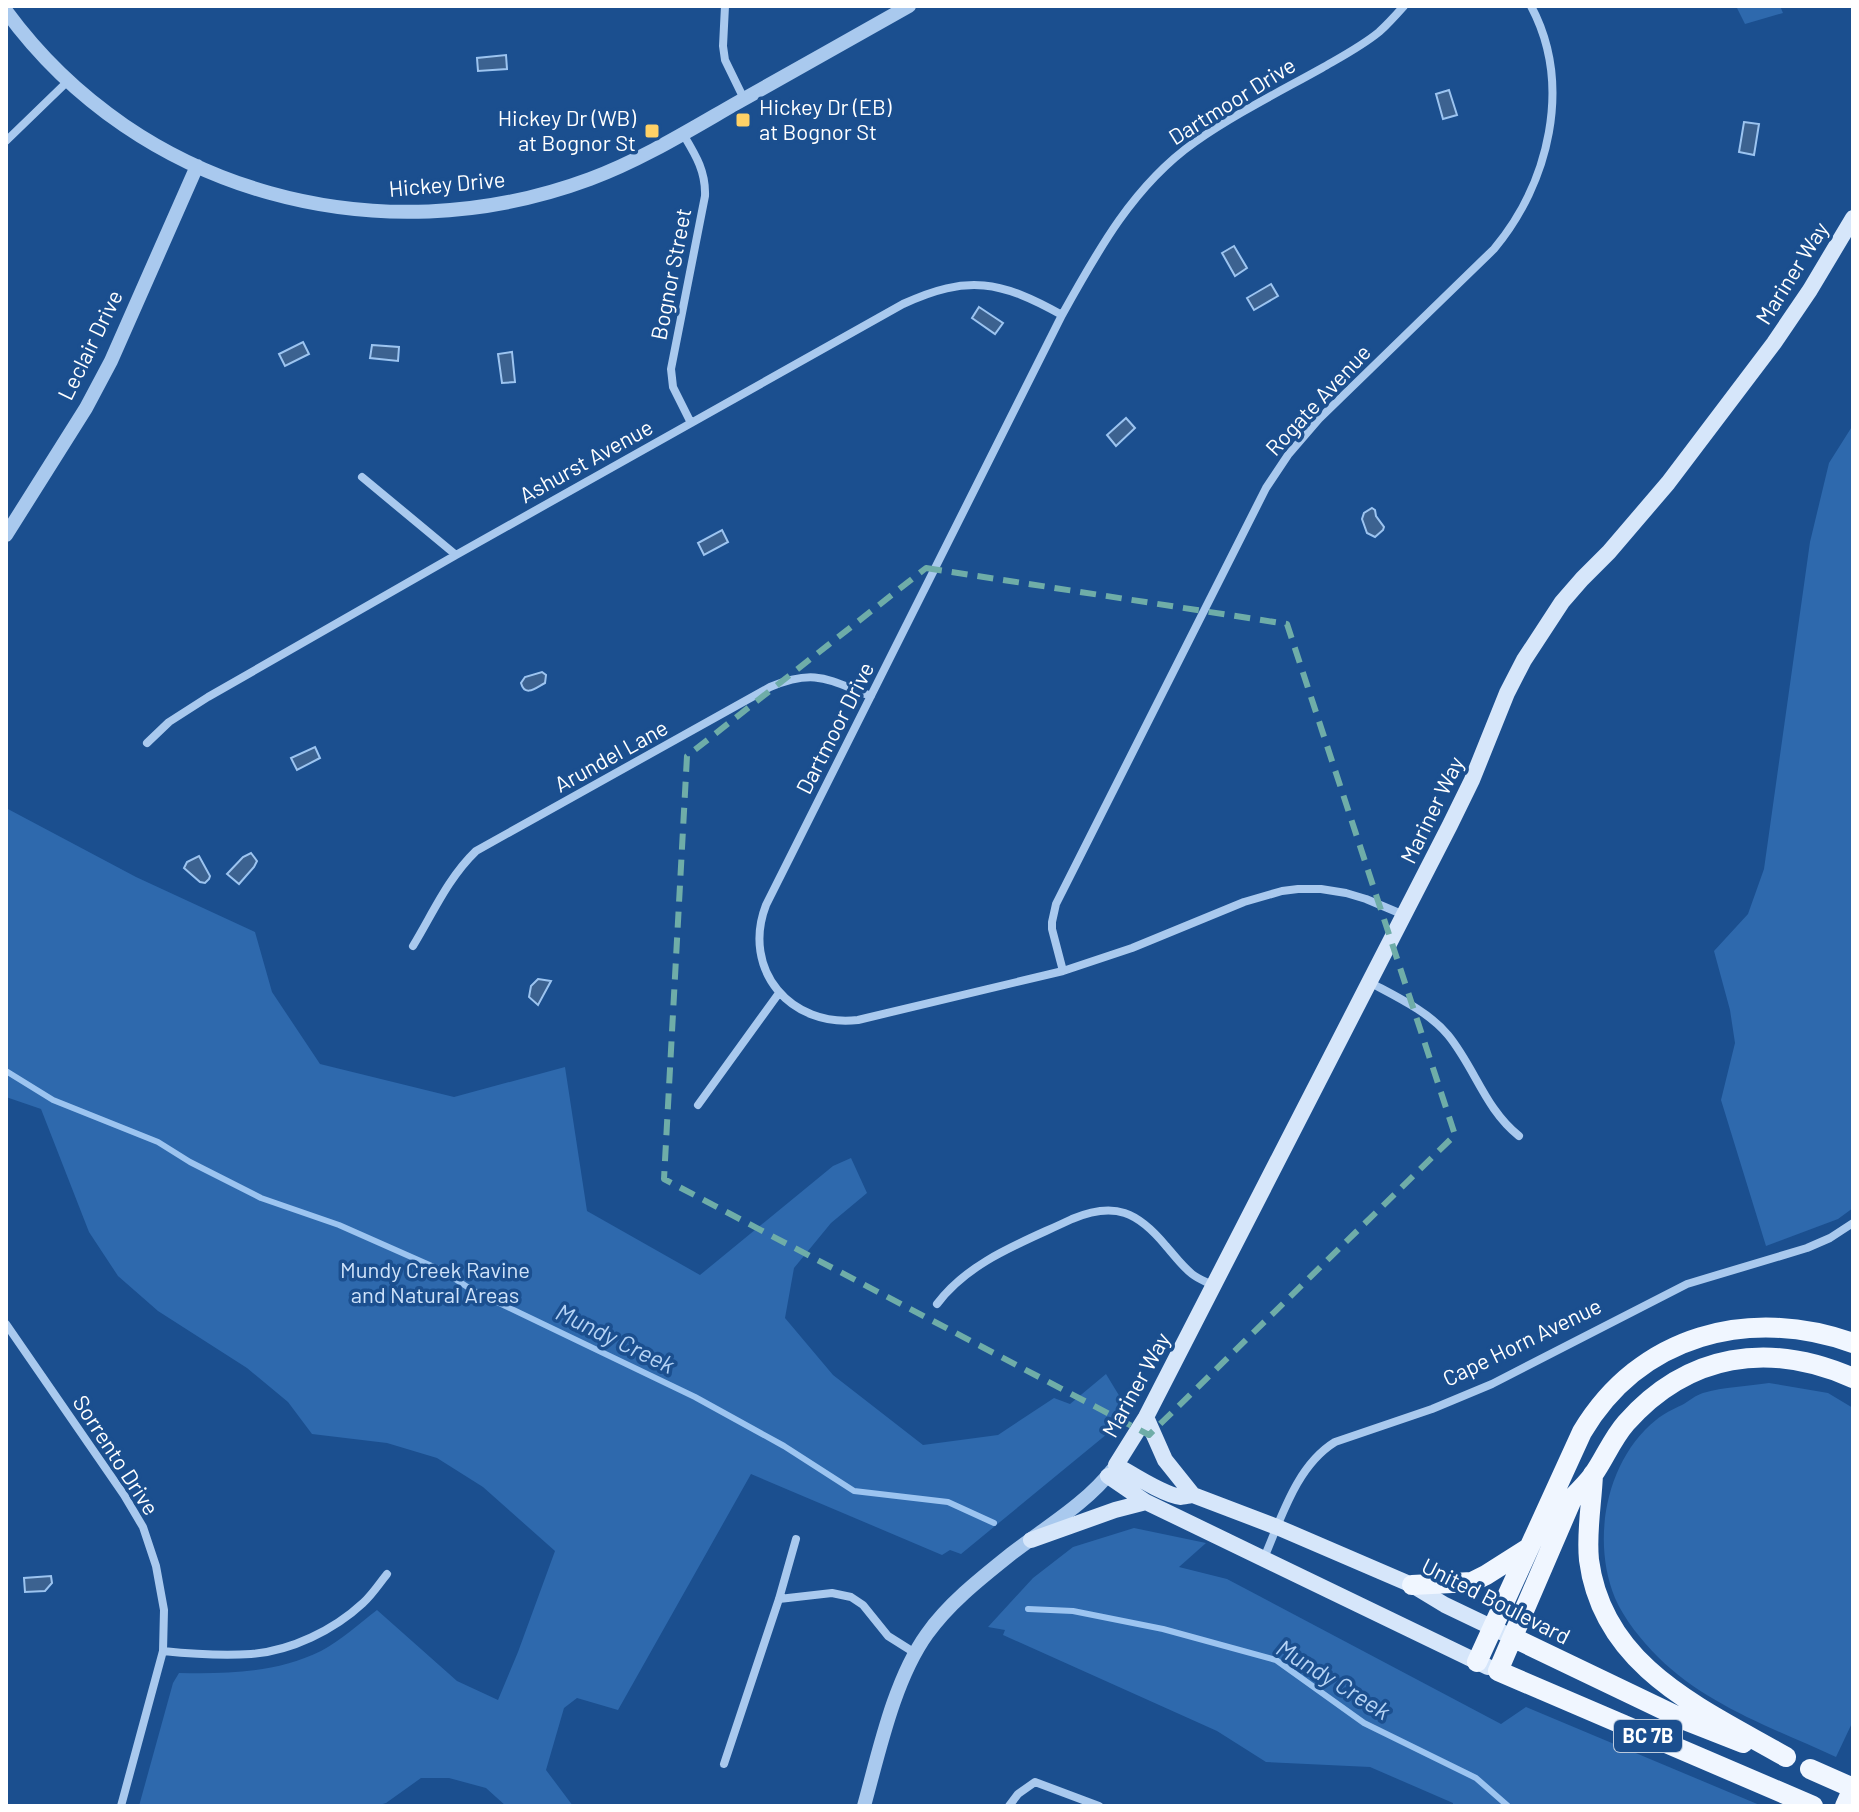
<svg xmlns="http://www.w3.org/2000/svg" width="1859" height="1812" font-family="Barlow,sans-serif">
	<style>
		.green { fill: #2e69ad }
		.water { fill: #3c6290; stroke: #9cc4f0; stroke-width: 2 }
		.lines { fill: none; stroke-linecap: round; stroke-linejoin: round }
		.stream { stroke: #9cc4f0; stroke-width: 6 }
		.minor { stroke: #a9c9ee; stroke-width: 8 }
		.tertiary { stroke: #a9c9ee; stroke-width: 14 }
		.secondary { stroke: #d6e6fa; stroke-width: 16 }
		.primary { stroke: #f0f6ff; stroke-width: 20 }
		.primary-bridge { stroke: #f0f6ff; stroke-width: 20 }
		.marked { fill: none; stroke: #6fada8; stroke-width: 6; stroke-dasharray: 16 10; stroke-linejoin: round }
		.poi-dot { fill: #ffd166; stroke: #1b4f8f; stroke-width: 3 }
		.labels { text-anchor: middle; stroke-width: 7; stroke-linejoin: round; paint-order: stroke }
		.shield { fill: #1b4f8f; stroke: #bbcadd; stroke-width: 2 }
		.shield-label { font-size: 20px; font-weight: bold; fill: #fff }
		.street-label { font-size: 22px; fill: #fff; stroke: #1b4f8f }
		.poi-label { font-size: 22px; fill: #fff; stroke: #1b4f8f; text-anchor: start }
		.park-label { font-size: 22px; fill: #cfe3fa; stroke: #1b4f8f }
		.water-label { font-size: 24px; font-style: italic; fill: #b5d3f5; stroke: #1b4f8f }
	</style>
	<rect width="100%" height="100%" fill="#1b4f8f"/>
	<!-- green -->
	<path class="green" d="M 1736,6 L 1780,6 L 1783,13 L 1745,24 Z
		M 1853,425 L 1853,1208 L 1838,1219 L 1766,1246 L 1721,1100 L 1735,1043 L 1730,1010 L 1714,951 L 1748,914 L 1764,869 L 1810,542 L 1829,463 Z
		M 6,808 L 136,877 L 255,932 L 272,992 L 320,1064 L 454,1097 L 565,1067 L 587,1211 L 700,1275 L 833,1166 L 851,1158 L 867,1193 L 831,1223 L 794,1268 L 785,1318 L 833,1375 L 923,1445 L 998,1435 L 1054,1398 L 1070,1404 L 1106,1374 L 1123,1402 L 1107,1434 L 961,1554 L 950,1550 L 942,1555 L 751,1474 L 618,1710 L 577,1698 L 564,1708 L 546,1770 L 573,1806 L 506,1806 L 486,1788 L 449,1778 L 421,1778 L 386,1803 L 376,1806 L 139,1806 L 173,1683 L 179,1673 C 227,1674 276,1673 321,1651 C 341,1640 359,1624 377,1610 L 457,1681 L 498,1700 L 518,1652 L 555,1551 L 483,1487 L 437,1458 L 387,1443 L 312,1434 L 288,1402 L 247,1368 L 158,1311 L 118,1276 L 89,1232 L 41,1109 L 6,1097 Z
		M 1769,1383 L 1828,1393 L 1853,1408 L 1853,1721 L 1836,1757 C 1775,1729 1706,1705 1658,1657 C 1642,1641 1624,1619 1615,1598 C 1591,1540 1606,1460 1656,1420 C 1663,1414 1673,1409 1682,1405 C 1689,1401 1696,1395 1703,1393 C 1723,1387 1749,1386 1769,1383 Z
		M 1134,1528 L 1206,1543 L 1179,1567 L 1227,1579 L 1501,1724 L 1526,1707 L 1762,1806 L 1453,1806 L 1453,1803 L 1370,1767 L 1266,1762 L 1217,1731 L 1003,1635 L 1005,1630 L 988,1627 L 1033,1578 L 1073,1547 Z"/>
	<!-- water -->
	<path class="water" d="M 506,55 L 507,69 L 478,71 L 477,58 Z
		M 1449,90 L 1457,115 L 1443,119 L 1436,94 Z
		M 1744,122 L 1759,124 L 1754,155 L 1739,152 Z
		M 1234,246 L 1247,268 L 1235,276 L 1222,253 Z
		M 1271,284 L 1278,296 L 1254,310 L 1247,298 Z
		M 979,307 L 1003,323 L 995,334 L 972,318 Z
		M 303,342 L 309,354 L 285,366 L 279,354 Z
		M 372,345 L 399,347 L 398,361 L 370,358 Z
		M 512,352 L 515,382 L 502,383 L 498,354 Z
		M 1126,418 L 1135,428 L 1116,446 L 1107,435 Z
		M 1372,508 L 1375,510 L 1376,516 L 1384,527 L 1383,530 L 1375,537 L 1367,533 L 1362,519 L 1364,513 Z
		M 722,530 L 728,542 L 704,555 L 698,543 Z
		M 542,672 L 546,675 L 545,683 C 537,687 525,698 521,683 L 525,677 Z
		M 315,747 L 320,758 L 297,770 L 291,758 Z
		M 251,853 L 257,861 L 254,867 L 239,884 L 227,874 L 243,857 Z
		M 199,856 L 210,876 L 209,879 L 205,883 L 200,882 L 184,868 L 187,862 Z
		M 538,979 L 551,981 L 538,1005 L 529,997 L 531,986 Z
		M 51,1576 L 52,1583 L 45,1591 L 25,1592 L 24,1578 Z"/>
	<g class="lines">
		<!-- stream -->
		<path class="stream" d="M 6,1071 L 53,1100 L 158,1142 L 190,1162 L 261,1198 L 339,1225 L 443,1271 L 472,1290 L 695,1397 L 784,1446 L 854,1491 L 948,1502 L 994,1523
			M 1028,1609 L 1073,1611 L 1163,1629 L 1276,1660 L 1364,1723 L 1476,1778 L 1508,1806"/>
		<!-- minor -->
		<path class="minor" d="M 725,6 L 723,46 L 725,60 L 744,99
			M 683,134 C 695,154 706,171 705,196 L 671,369 L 673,387 L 691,423
			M 6,141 L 69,80
			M 362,477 L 456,555
			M 147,743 L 169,722 L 208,697 L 456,555 L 903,304 C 968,274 1001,281 1062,315
			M 1404,915 L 1366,899 L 1346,893 L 1321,889 L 1298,889 L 1282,891 L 1244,902 L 1132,948 L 1063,971 L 858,1020 C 791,1028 741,970 766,905 L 1062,315 C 1098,250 1134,185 1195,142 C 1235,114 1279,92 1322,68 C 1341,57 1362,46 1379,32 C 1388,24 1396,15 1404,6
			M 413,946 C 433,913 448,878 476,851 L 770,687 C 816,668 828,680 871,696
			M 1063,971 L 1052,929 L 1052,922 L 1056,904 L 1266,488 L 1288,455 L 1319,419 L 1494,249 C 1549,183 1573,85 1531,6
			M 1371,983 C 1397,997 1429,1012 1448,1035 C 1475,1068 1485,1109 1519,1136
			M 698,1105 L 779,993
			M 937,1304 C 970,1260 1024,1242 1072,1219 C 1115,1201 1138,1212 1166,1246 C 1174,1255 1182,1266 1192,1274 C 1198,1279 1207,1282 1214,1286
			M 6,1324 L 124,1495 L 143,1527 L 156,1566 L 164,1610 L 163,1651 L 121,1806
			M 1264,1558 C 1281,1519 1296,1466 1335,1442 L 1432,1409 L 1492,1384 L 1687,1284 L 1807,1248 L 1830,1238 L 1853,1223
			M 779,1599 L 832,1593 L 851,1597 L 863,1605 L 888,1636 L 915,1653
			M 163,1651 C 192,1654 222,1656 251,1654 C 291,1651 334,1630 363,1603 C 372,1595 379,1584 387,1574
			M 724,1764 L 779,1599 L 796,1539
			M 1009,1806 L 1018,1794 L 1035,1782 L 1099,1806"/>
		<!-- tertiary -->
		<path class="tertiary" d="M 6,11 C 140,194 380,257 590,179 C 641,160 688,131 735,104 C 793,71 851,39 909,6
			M 6,535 L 86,408 L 111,361 L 197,166
			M 864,1806 C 879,1752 894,1680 927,1634 C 949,1603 981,1578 1011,1554 C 1046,1527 1086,1504 1114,1468"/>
		<!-- secondary -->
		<path class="secondary" d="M 1146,1417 L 1165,1460 L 1193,1495
			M 1108,1476 L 1146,1502 L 1488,1667
			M 1031,1540 L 1115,1510 L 1146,1502
			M 1514,1638 L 1445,1605 L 1412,1585 L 1277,1527 L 1193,1495 C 1191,1495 1183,1497 1181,1497 C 1163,1495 1132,1474 1116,1465 L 1146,1417 L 1450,825 L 1472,780 L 1507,693 L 1524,660 L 1562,602 L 1582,579 L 1609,552 L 1668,483 L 1774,343 L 1810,290 L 1853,218"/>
		<!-- primary -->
		<path class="primary" d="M 1593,1474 C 1592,1503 1586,1531 1589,1560 C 1603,1668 1703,1709 1786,1757
			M 1412,1585 L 1472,1582 L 1486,1575 L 1527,1549
			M 1514,1638 L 1687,1721 L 1743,1743
			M 1477,1662 L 1582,1432 C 1640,1335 1749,1306 1853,1343
			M 1813,1806 L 1498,1671 L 1573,1497 C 1580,1490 1587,1483 1593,1475 C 1605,1458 1612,1439 1626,1423 C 1688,1353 1769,1341 1853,1378
			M 1845,1806 L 1853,1788"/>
		<!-- primary-bridge -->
		<path class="primary-bridge" d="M 1810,1769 L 1853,1788"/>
	</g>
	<!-- marked area -->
	<path class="marked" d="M 926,568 L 1287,624 L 1455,1135 L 1149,1435 L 664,1179 L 687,756 Z"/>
	<!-- markers -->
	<g class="poi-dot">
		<rect x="735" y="112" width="16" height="16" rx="4"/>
		<rect x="644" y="123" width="16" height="16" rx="4"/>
	</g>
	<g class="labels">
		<!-- shield labels -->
		<rect class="shield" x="1614" y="1720" width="68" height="32" rx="6"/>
		<g class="shield-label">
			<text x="1648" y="1743">BC 7B</text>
		</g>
		<!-- street labels -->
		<g class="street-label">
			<text transform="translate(1232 101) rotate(-32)" y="8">Dartmoor Drive</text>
			<text transform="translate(447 184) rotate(-5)" y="8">Hickey Drive</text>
			<text transform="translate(1792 273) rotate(-58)" y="8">Mariner Way</text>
			<text transform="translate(671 274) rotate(-79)" y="8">Bognor Street</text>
			<text transform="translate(90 345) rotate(-64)" y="8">Leclair Drive</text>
			<text transform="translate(1318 400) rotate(-47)" y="8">Rogate Avenue</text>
			<text transform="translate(586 461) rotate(-29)" y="8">Ashurst Avenue</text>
			<text transform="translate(835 728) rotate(-63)" y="8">Dartmoor Drive</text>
			<text transform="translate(611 756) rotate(-29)" y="8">Arundel Lane</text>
			<text transform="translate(1432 810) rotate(-64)" y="8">Mariner Way</text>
			<text transform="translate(1522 1342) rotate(-26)" y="8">Cape Horn Avenue</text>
			<text transform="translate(1136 1385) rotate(-61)" y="8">Mariner Way</text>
			<text transform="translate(116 1455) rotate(57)" y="8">Sorrento Drive</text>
			<text transform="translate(1496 1601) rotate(27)" y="8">United Boulevard</text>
		</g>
		<!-- poi labels -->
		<g class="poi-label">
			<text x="759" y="115">Hickey Dr (EB)<tspan x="759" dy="25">at Bognor St</tspan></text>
			<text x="636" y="126" text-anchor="end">Hickey Dr (WB)<tspan x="636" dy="25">at Bognor St</tspan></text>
		</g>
		<!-- park labels -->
		<g class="park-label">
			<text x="435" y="1278">Mundy Creek Ravine<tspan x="435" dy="25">and Natural Areas</tspan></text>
		</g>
		<!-- water labels -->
		<g class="water-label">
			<text transform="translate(615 1339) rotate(26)" y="8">Mundy Creek</text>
			<text transform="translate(1333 1680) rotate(32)" y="8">Mundy Creek</text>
		</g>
	</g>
	<!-- border -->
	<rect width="1859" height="1812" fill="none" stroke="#ffffff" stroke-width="16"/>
</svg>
